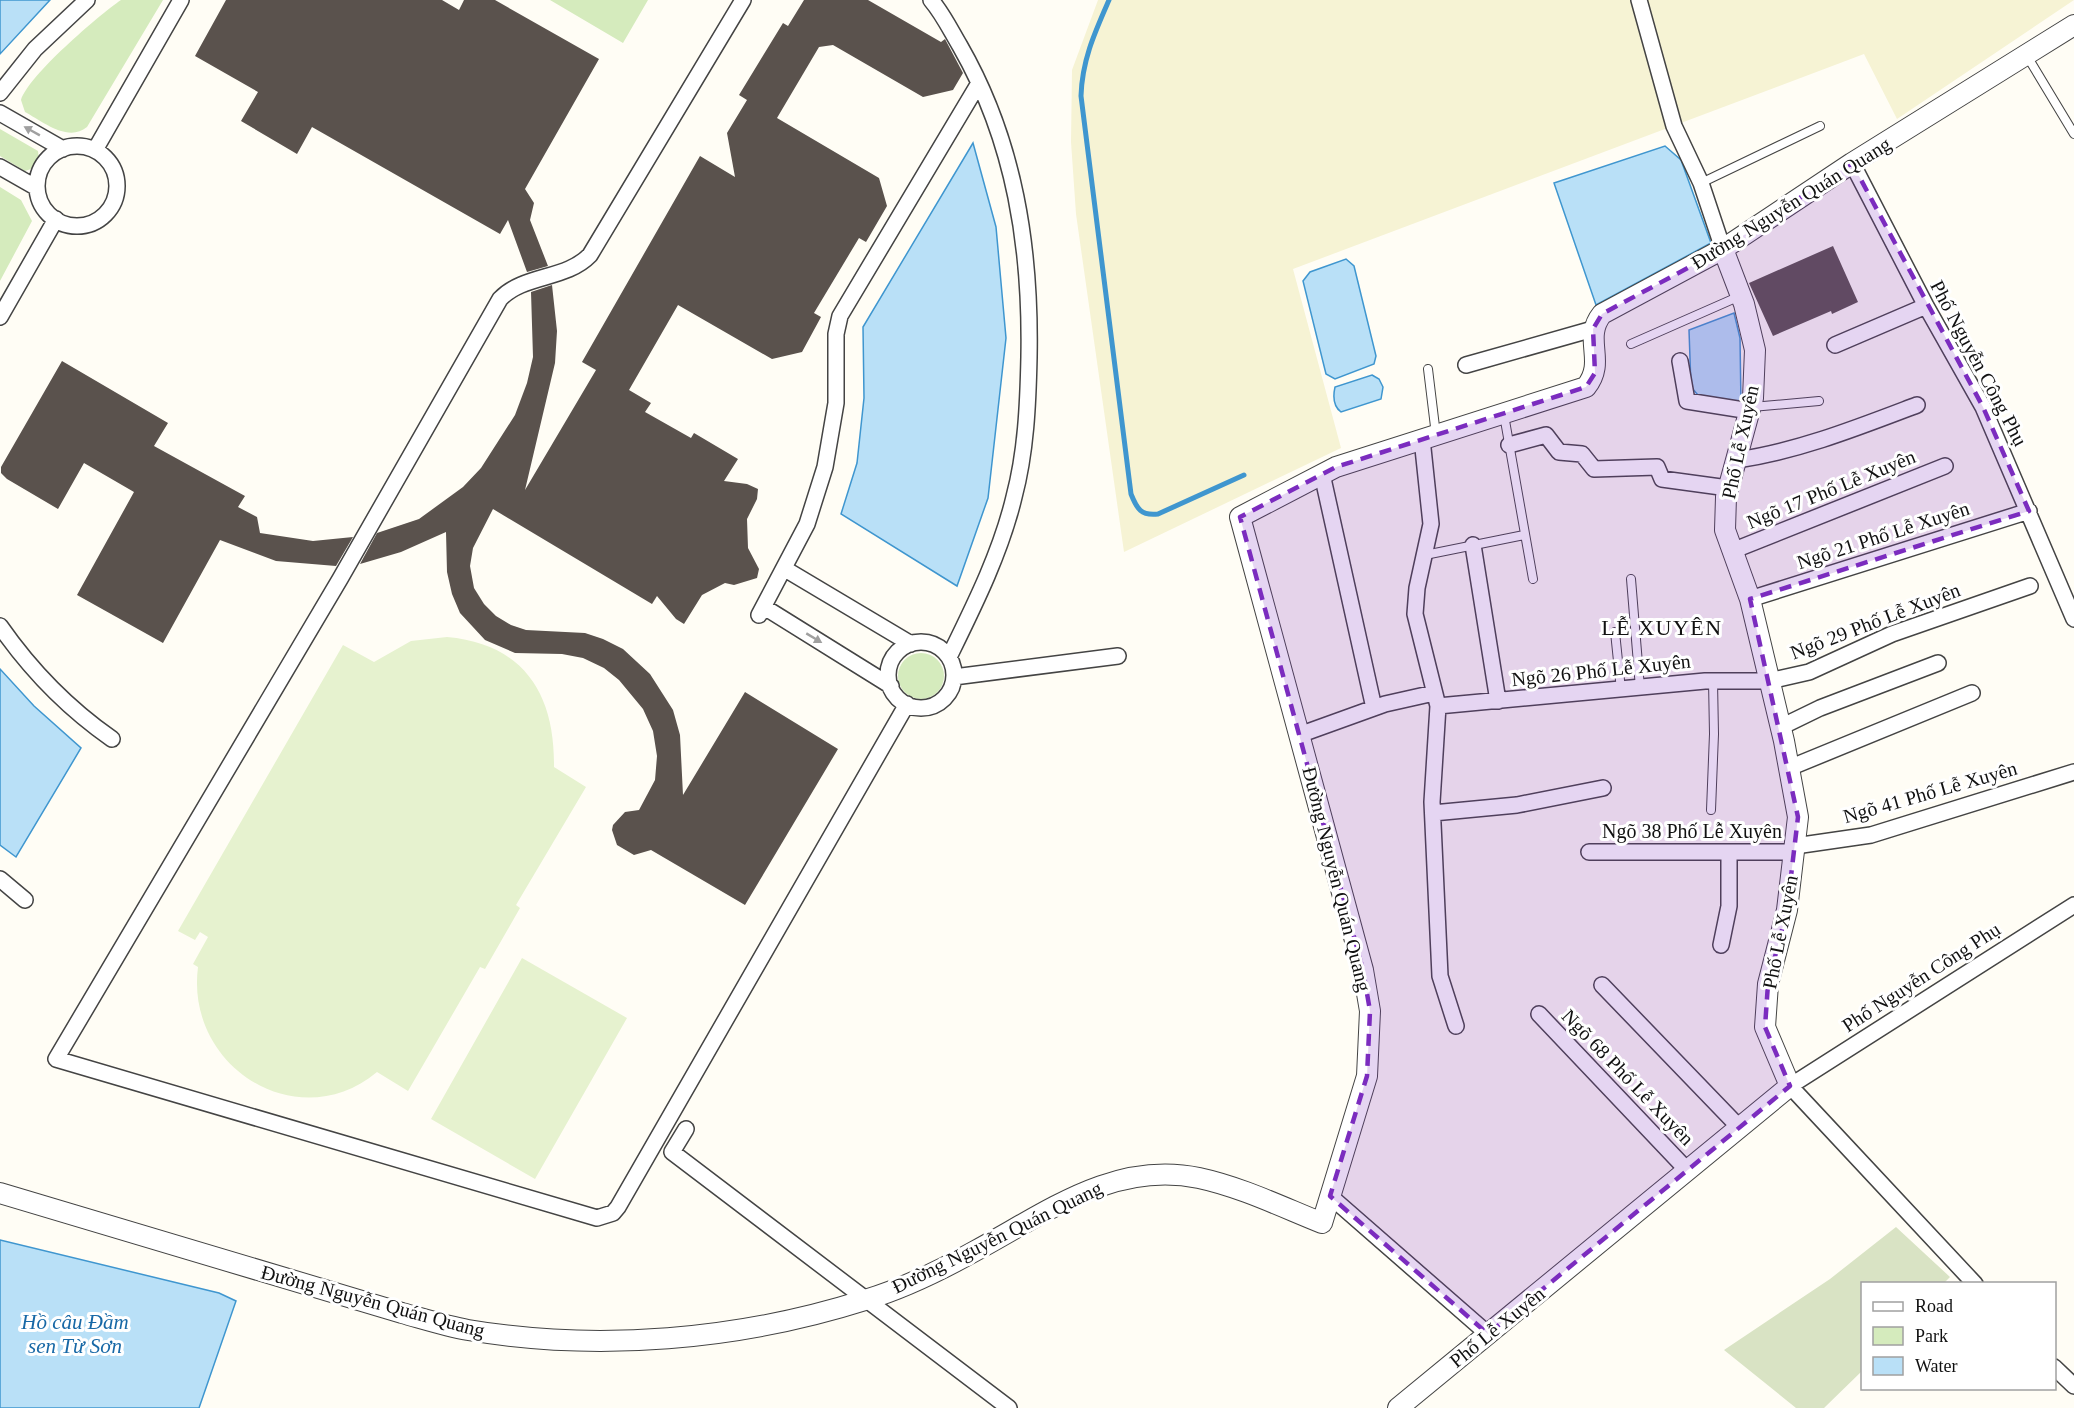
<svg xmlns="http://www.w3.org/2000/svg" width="2074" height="1408" font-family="'Times New Roman',serif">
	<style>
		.farmland { fill: #f6f3d4 }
		.green { fill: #d5ebbd }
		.cemetery { fill: #d9e3c4 }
		.pitch { fill: #e6f2cf }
		.water { fill: #b9e0f7; stroke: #3f96cf; stroke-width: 1.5 }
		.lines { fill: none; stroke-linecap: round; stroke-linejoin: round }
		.stream { stroke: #3f96cf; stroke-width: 5 }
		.building { fill: #5a524d }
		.service-casing { stroke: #444; stroke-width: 10 }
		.minor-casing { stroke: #444; stroke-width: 18 }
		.tertiary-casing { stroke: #444; stroke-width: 22 }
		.service { stroke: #fff; stroke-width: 8 }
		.minor { stroke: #fff; stroke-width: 15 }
		.tertiary { stroke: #fff; stroke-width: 20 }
		.oneway { fill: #a0a0a0 }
		.marked { fill: #7b2cbf; fill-opacity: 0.2; stroke: #7b2cbf; stroke-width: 4.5; stroke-dasharray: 12 8; stroke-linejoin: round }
		.labels { text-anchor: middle; stroke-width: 6; stroke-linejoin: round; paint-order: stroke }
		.street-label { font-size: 20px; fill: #111; stroke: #fff }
		.water-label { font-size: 21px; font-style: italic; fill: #1768a6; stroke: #fff }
		.quarter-label { font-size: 22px; letter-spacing: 1.5px; fill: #111; stroke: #fff }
	</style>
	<rect width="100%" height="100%" fill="#fffdf5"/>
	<!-- farmland -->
	<path class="farmland" d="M 1098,0 L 2074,0 L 1897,119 L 1864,54 L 1293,269 L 1341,448 L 1124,552 L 1076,214 L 1071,142 L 1072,70 Z"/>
	<!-- green -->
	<path class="green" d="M 121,0 L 163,0 L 87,127 C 68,143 42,121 25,112 L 21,100 C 29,75 98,16 121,0 Z
		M 550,0 L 648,0 L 623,43 Z
		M 0,129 L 38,151 L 39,159 L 31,169 L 25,171 L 0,156 Z
		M 0,187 L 21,200 L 32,221 L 0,281 Z
		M898 676a23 23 0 1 1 46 0a23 23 0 1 1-46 0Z"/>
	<!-- cemetery -->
	<path class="cemetery" d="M 1896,1227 L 1950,1277 L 1944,1283 L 1862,1284 L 1862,1371 L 1824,1408 L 1796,1408 L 1724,1350 L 1830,1279 Z"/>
	<!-- pitch -->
	<path class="pitch" d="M 447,637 C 524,644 555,694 554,767 L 586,787 L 516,905 L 520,908 L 485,969 L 480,967 L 408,1091 L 377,1072 C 298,1138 185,1067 198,967 L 193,964 L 208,937 L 200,932 L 195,940 L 178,931 L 343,645 L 374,662 L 411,641 Z
		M 522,958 L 627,1018 L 535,1179 L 431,1119 Z"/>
	<!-- water -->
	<path class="water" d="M 0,0 L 50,0 L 0,54 Z
		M 973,143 L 996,227 L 1006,338 L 988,498 L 957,586 L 841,514 L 857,463 L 864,398 L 863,327 Z
		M 1665,146 L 1681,160 L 1711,243 L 1596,305 L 1554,183 Z
		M 1346,259 L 1354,266 L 1376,356 L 1374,364 L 1335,379 L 1326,374 L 1303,281 L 1310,272 Z
		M 1734,313 L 1740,338 L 1741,405 L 1698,395 L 1691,387 L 1689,330 Z
		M 1372,375 L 1379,379 L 1383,387 L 1381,399 L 1341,412 C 1333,406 1333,396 1335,387 Z
		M 0,669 L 34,706 L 81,748 L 16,857 L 0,845 Z
		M 0,1240 L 219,1293 L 236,1301 L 199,1408 L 0,1408 Z"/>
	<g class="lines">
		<!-- stream -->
		<path class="stream" d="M 1109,0 C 1095,32 1082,60 1081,96 L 1131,494 C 1137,509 1141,516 1158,514 L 1244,475"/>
	</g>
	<!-- building -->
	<path class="building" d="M 226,0 L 442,0 L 459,10 L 464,0 L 495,0 L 599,59 L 525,189 L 534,203 L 530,220 L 548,266 L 527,272 L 508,220 L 500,234 L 312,127 L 297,154 L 241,121 L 258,92 L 195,56 Z
		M 804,0 L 868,0 L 941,42 L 945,39 L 963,73 L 953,90 L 923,97 L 833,45 L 819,47 L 777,118 L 879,178 L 887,206 L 866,242 L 859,238 L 814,313 L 821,317 L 802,352 L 772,359 L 678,305 L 629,390 L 651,403 L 645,412 L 691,438 L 694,433 L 738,459 L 724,481 L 747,484 L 758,489 L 757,499 L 747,519 L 748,548 L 759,569 L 757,578 L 734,585 L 725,583 L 702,595 L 684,624 L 676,619 L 657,596 L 652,604 L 493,509 L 473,548 L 470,566 L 474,588 L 484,604 L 496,616 L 511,625 L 526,630 L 585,633 L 603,639 L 623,649 L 650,674 L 673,710 L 680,735 L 683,795 L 745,692 L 838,749 L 745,905 L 651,850 L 634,855 L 617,845 L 612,830 L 613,825 L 625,812 L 639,810 L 655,780 L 657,756 L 653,731 L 643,709 L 619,680 L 604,668 L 583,658 L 562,654 L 515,653 L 485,640 L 460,613 L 452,594 L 447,572 L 446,532 L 401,552 L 360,564 L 377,533 L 419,519 L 463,487 L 481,468 L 515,415 L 527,383 L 533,357 L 531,292 L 552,285 L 557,331 L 555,363 L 525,490 L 596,370 L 582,362 L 700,156 L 735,177 L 727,133 L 747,100 L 739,95 L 783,23 L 788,26 Z
		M 1833,246 L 1858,302 L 1832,314 L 1831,311 L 1773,336 L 1749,283 Z
		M 62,361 L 168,423 L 154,446 L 245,496 L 238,507 L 257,517 L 260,533 L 313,541 L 353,537 L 336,566 L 276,561 L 220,540 L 163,643 L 77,595 L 134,492 L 84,463 L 58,509 L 7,479 L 1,473 L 1,467 Z"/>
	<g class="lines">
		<!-- service casing -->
		<g class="service-casing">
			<path id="service" d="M 2027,56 L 2074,134
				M 1701,183 L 1820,126
				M 1631,344 L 1740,296
				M 1428,369 L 1436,435
				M 1752,407 L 1819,401
				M 1504,415 L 1533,579
				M 1425,555 L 1524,535
				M 1631,579 L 1640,688
				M 1615,632 L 1621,690
				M 1711,810 L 1714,734 L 1713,681"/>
		</g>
		<!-- minor casing -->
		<g class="minor-casing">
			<path id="minor" d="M 743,0 L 590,255 C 566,280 524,274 500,299 L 340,579 L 56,1059 L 597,1218 L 613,1213 L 618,1207 L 907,704
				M 931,0 C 943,14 951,31 960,46 C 1015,142 1031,248 1029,357 C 1028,404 1026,452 1014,497 C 1001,552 974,606 949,657
				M 1639,0 L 1674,126 L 1701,183 L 1723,249
				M 0,93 L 35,49 L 87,0
				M 0,113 L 63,149
				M37 186a40 40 0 1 1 80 0a40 40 0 1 1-80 0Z
				M 95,150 L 181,0
				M 1852,163 L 1926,306 L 1983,407 L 2074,619
				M 0,167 L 37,188
				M 0,317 L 56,219
				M 1835,345 L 1926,306
				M 1680,361 L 1687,401 L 1750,411
				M 1466,365 L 1593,329
				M 1422,439 L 1431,524 L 1417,588 L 1415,614 L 1438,706 L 1432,802 L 1440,976 L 1456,1026
				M 1509,445 L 1546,435 L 1559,452 L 1582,454 L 1594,469 L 1657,467 L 1662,479 L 1728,488
				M 1737,460 C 1799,451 1859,427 1917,405
				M 1322,474 L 1374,708
				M 1473,545 L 1498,701
				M 1732,551 L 1945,466
				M 785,569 L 911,644
				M 1750,599 L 2029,511
				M 764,607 L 891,686
				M 759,615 L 807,524 L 825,467 L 836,403 L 836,334 L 840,316 L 979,83
				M 0,626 C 30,669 69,709 112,739
				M888 675a33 33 0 1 1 66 0a33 33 0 1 1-66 0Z
				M 954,677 L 1118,656
				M 1438,706 L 1705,681 L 1769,681 L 1809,672 L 1892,634 L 2030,586
				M 1781,727 L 1820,708 L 1938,663
				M 1299,735 L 1385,704 L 1434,693
				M 1789,768 L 1972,693
				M 1433,813 L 1517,805 L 1603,788
				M 1795,846 L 1871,835 L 2074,772
				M 1589,852 L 1794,852
				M 0,879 L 25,900
				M 1721,945 L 1729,906 L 1729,853
				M 1602,985 L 1738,1126
				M 1539,1014 L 1687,1170
				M 686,1129 L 672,1152 L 1009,1408
				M 1330,1196 L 1488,1334
				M 1975,1284 L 1790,1086 L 2074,905
				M 2054,1367 L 2074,1386"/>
		</g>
		<!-- tertiary casing -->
		<g class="tertiary-casing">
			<path id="tertiary" d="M 0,1193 L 402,1313 C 424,1319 446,1326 468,1330 C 598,1352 739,1340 865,1300 C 902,1289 941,1270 975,1251 C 1046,1213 1114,1160 1199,1178 C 1241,1187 1282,1207 1322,1223 L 1367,1076 L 1370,1011 L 1363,970 L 1240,517 L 1336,467 L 1586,387 C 1607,361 1582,339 1602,314 L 1723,249 L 1852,163 L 2074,25
				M 1398,1408 L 1790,1086 L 1765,1027 L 1768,984 L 1787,910 L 1798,817 L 1784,741 L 1750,599 L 1725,530 L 1726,497 L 1753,398 L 1755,350 L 1744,304 L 1723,249"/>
		</g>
		<!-- service -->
		<use href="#service" class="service"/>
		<!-- minor -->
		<use href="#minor" class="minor"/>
		<!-- tertiary -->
		<use href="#tertiary" class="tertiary"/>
	</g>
	<!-- one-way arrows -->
	<defs><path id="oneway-solid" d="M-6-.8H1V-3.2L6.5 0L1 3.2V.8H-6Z" transform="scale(1.5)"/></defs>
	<g class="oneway">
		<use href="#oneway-solid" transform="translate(32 131) rotate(-151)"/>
		<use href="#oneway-solid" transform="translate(814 638) rotate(31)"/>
	</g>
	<!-- marked area -->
	<path class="marked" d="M 1852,163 L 1983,407 L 2029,511 L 1750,599 L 1798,817 L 1787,910 L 1768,984 L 1765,1027 L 1790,1086 L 1488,1334 L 1330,1196 L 1367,1076 L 1370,1011 L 1363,970 L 1240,517 L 1336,467 L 1586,387 L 1595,373 L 1593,329 L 1602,314 L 1723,249 Z"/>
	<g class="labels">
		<!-- street labels -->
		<g class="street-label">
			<text transform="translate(1791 203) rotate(-32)" y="7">Đường Nguyễn Quán Quang</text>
			<text transform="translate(1979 363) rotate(62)" y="7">Phố Nguyễn Công Phụ</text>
			<text transform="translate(1740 442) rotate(-78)" y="7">Phố Lễ Xuyên</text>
			<text transform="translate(1831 489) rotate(-22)" y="7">Ngõ 17 Phố Lễ Xuyên</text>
			<text transform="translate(1883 535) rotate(-18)" y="7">Ngõ 21 Phố Lễ Xuyên</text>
			<text transform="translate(1875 621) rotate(-21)" y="7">Ngõ 29 Phố Lễ Xuyên</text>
			<text transform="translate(1601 670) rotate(-6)" y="7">Ngõ 26 Phố Lễ Xuyên</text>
			<text transform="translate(1930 792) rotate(-16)" y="7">Ngõ 41 Phố Lễ Xuyên</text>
			<text x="1692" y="838">Ngõ 38 Phố Lễ Xuyên</text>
			<text transform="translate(1337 879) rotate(76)" y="7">Đường Nguyễn Quán Quang</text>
			<text transform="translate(1780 932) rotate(-79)" y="7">Phố Lễ Xuyên</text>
			<text transform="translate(1921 977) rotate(-33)" y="7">Phố Nguyễn Công Phụ</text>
			<text transform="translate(1628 1077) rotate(46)" y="7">Ngõ 68 Phố Lễ Xuyên</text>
			<text transform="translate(997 1237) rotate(-26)" y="7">Đường Nguyễn Quán Quang</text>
			<text transform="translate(373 1301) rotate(15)" y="7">Đường Nguyễn Quán Quang</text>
			<text transform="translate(1497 1327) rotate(-39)" y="7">Phố Lễ Xuyên</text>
		</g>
		<!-- water labels -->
		<g class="water-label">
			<text x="75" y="1329">Hồ câu Đầm<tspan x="75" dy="24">sen Từ Sơn</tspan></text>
		</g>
		<!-- quarter labels -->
		<g class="quarter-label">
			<text x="1662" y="635">LỄ XUYÊN</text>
		</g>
	</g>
	<!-- legend -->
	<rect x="1861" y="1282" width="195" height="108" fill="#ffffff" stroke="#a0a0a0" stroke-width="1.5"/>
	<rect x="1873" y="1302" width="30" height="9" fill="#ffffff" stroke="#a0a0a0" stroke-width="1.5"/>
	<text x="1915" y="1312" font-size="18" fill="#111111">Road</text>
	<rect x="1873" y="1327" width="30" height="18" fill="#d5ebbd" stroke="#a0a0a0" stroke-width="1.5"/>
	<text x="1915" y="1342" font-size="18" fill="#111111">Park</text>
	<rect x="1873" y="1357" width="30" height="18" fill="#b9e0f7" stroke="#a0a0a0" stroke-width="1.5"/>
	<text x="1915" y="1372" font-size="18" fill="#111111">Water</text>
</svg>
